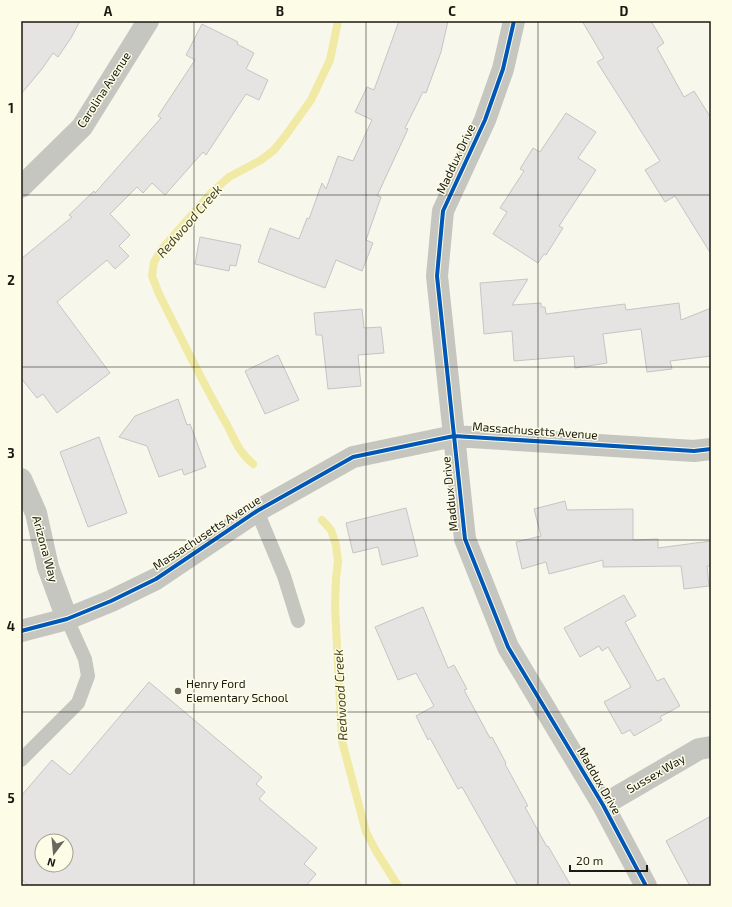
<svg xmlns="http://www.w3.org/2000/svg" width="732" height="907" font-family="'Exo 2',sans-serif">
	<style>
		.lines { fill: none; stroke-linecap: round; stroke-linejoin: round }
		.stream { stroke: #f0eaa4; stroke-width: 8 }
		.building { fill: #e5e4e3; stroke: #c6c5c4; fill-rule: evenodd }
		.lane { stroke: #c6c6c0; stroke-width: 14 }
		.street { stroke: #c6c6c0; stroke-width: 22 }
		.cycleway-casing { stroke: #fdfce6; stroke-width: 6 }
		.cycleway { stroke: #0057b8; stroke-width: 4 }
		.grid { fill: none; stroke: #1a1912; stroke-width: 1; stroke-opacity: 0.55 }
		.poi-dot { fill: #68675e; stroke: #fdfce6; stroke-width: 1.5 }
		.labels { text-anchor: middle; stroke-width: 3; stroke-linejoin: round; paint-order: stroke }
		.street-label { font-size: 12px; fill: #1a1912; stroke: #fdfce6 }
		.poi-label { font-size: 12px; fill: #1a1912; stroke: #fdfce6; text-anchor: start }
		.water-label { font-size: 13px; font-style: italic; fill: #49461e; stroke: #fdfce6 }
		.neatline { fill: none; stroke: #1a1912; stroke-width: 1.5 }
		.grid-label { font-size: 13px; text-anchor: middle; font-weight: bold; fill: #1a1912 }
	</style>
	<rect width="100%" height="100%" fill="#f8f7eb"/>
	<g class="lines">
		<!-- stream -->
		<path class="stream" d="M 253,464 C 238,451 235,440 226,423 C 202,382 181,337 159,294 L 152,276 L 154,262 L 161,250 L 212,192 L 229,177 L 261,160 L 274,150 L 286,135 L 311,100 L 330,60 L 338,21
			M 322,520 L 331,530 L 336,545 L 338,562 L 336,578 L 335,607 L 342,741 L 366,832 L 376,851 L 398,886"/>
	</g>
	<!-- building -->
	<path class="building" d="M 21,21 L 80,21 L 71,38 L 58,57 L 53,53 L 42,69 L 21,94 Z
		M 399,21 L 448,21 L 441,52 L 426,93 L 423,92 L 405,128 L 408,129 L 377,196 L 381,197 L 366,240 L 373,243 L 362,271 L 336,260 L 325,288 L 258,262 L 270,228 L 299,239 L 307,218 L 309,219 L 322,183 L 326,189 L 338,156 L 353,161 L 372,120 L 355,112 L 367,87 L 374,90 Z
		M 582,21 L 651,21 L 664,43 L 657,48 L 684,97 L 694,91 L 711,118 L 711,254 L 675,196 L 665,202 L 645,170 L 660,161 L 597,62 L 604,58 Z
		M 202,24 L 238,42 L 237,44 L 254,53 L 246,69 L 268,80 L 259,100 L 246,94 L 206,155 L 203,152 L 165,195 L 152,183 L 143,193 L 137,187 L 110,214 L 130,235 L 119,246 L 129,256 L 115,269 L 107,260 L 57,302 L 110,373 L 57,413 L 43,394 L 37,398 L 21,378 L 21,259 L 72,217 L 69,215 L 94,191 L 95,193 L 161,118 L 158,116 L 195,60 L 186,55 Z
		M 566,113 L 596,132 L 578,158 L 596,170 L 559,226 L 563,228 L 546,255 L 544,254 L 538,263 L 493,234 L 507,212 L 500,208 L 524,171 L 520,169 L 533,148 L 540,152 Z
		M 200,237 L 241,245 L 236,266 L 230,265 L 229,271 L 195,264 Z
		M 528,279 L 512,305 L 541,303 L 541,307 L 545,307 L 546,314 L 625,304 L 626,310 L 679,303 L 681,320 L 711,308 L 711,356 L 670,361 L 672,369 L 647,372 L 641,329 L 603,334 L 607,363 L 575,368 L 574,356 L 514,361 L 512,331 L 484,334 L 480,283 Z
		M 362,309 L 364,328 L 381,327 L 384,353 L 358,355 L 361,386 L 328,389 L 322,335 L 316,335 L 314,313 Z
		M 278,355 L 299,400 L 265,414 L 245,371 Z
		M 178,399 L 187,425 L 190,424 L 206,467 L 184,475 L 182,469 L 159,477 L 147,446 L 119,437 L 135,416 Z
		M 99,437 L 127,513 L 88,527 L 60,452 Z
		M 565,501 L 567,510 L 633,509 L 633,540 L 658,539 L 658,548 L 711,541 L 711,566 L 707,566 L 709,586 L 684,589 L 681,566 L 603,567 L 603,560 L 549,574 L 546,562 L 522,569 L 516,542 L 541,536 L 534,509 Z
		M 406,508 L 418,556 L 382,565 L 378,547 L 353,553 L 346,523 Z
		M 624,595 L 636,616 L 625,622 L 657,681 L 664,678 L 680,706 L 660,717 L 662,720 L 634,736 L 630,730 L 622,734 L 604,702 L 631,687 L 608,647 L 602,651 L 599,646 L 580,657 L 564,628 Z
		M 423,607 L 448,668 L 454,665 L 467,689 L 464,690 L 490,738 L 492,737 L 506,763 L 505,764 L 528,806 L 525,807 L 547,847 L 548,846 L 571,886 L 518,886 L 462,787 L 458,789 L 430,738 L 428,740 L 416,716 L 434,706 L 416,673 L 398,680 L 375,627 Z
		M 149,682 L 262,777 L 256,784 L 265,792 L 259,799 L 317,848 L 304,864 L 316,874 L 306,886 L 29,886 L 21,879 L 21,796 L 52,760 L 70,775 ZM 42,841 L 66,841 L 66,865 L 42,865 Z
		M 711,816 L 711,886 L 690,886 L 666,841 Z"/>
	<g class="lines">
		<!-- lane -->
		<path class="lane" d="M 257,511 L 284,576 L 298,621
			M 21,760 L 78,703 L 88,676 L 85,659 L 67,619"/>
		<!-- street -->
		<path class="street" d="M 514,21 L 503,69 L 485,120 L 443,211 L 437,276 L 465,539 L 508,647 L 603,805 L 646,886
			M 21,187 L 82,127 L 148,21
			M 21,479 L 36,513 L 48,567 L 67,619
			M 21,631 L 67,619 L 111,601 L 156,579 L 257,511 L 353,457 L 454,436 L 694,451 L 711,449
			M 603,805 L 699,749 L 711,747"/>
		<!-- cycleway casing -->
		<g class="cycleway-casing">
			<path id="cycleway" d="M 514,21 L 503,69 L 485,120 L 443,211 L 437,276 L 465,539 L 508,647 L 603,805 L 646,886
				M 21,631 L 67,619 L 111,601 L 156,579 L 257,511 L 353,457 L 454,436 L 694,451 L 711,449"/>
		</g>
		<!-- cycleway -->
		<use href="#cycleway" class="cycleway"/>
	</g>
	<!-- grid -->
	<path class="grid" d="M 194,21 L 194,886M 366,21 L 366,886M 538,21 L 538,886M 21,195 L 711,195M 21,367 L 711,367M 21,540 L 711,540M 21,712 L 711,712"/>
	<!-- markers -->
	<circle class="poi-dot" cx="178" cy="691" r="4"/>
	<g class="labels">
		<!-- street labels -->
		<g class="street-label">
			<text transform="translate(104 90) rotate(-57)" y="4">Carolina Avenue</text>
			<text transform="translate(456 159) rotate(-65)" y="4">Maddux Drive</text>
			<text transform="translate(535 431) rotate(4)" y="4">Massachusetts Avenue</text>
			<text transform="translate(450 494) rotate(-96)" y="4">Maddux Drive</text>
			<text transform="translate(207 533) rotate(-33)" y="4">Massachusetts Avenue</text>
			<text transform="translate(45 549) rotate(75)" y="4">Arizona Way</text>
			<text transform="translate(656 774) rotate(-30)" y="4">Sussex Way</text>
			<text transform="translate(599 781) rotate(60)" y="4">Maddux Drive</text>
		</g>
		<!-- poi labels -->
		<g class="poi-label">
			<text x="186" y="688">Henry Ford<tspan x="186" dy="14">Elementary School</tspan></text>
		</g>
		<!-- water labels -->
		<g class="water-label">
			<text transform="translate(189 221) rotate(-49)" y="5">Redwood Creek</text>
			<text transform="translate(340 695) rotate(-93)" y="5">Redwood Creek</text>
		</g>
	</g>
	<!-- border -->
	<rect width="732" height="907" fill="none" stroke="#fdfce6" stroke-width="44"/>
	<!-- north arrow -->
	<g transform="translate(54 853) rotate(196)"><circle r="19" fill="#fdfce6" stroke="#a2a191"/>
	<path d="M0-3L7 15L0 10L-7 15Z" fill="#68675e"/>
	<text y="-6" font-size="11" font-weight="bold" text-anchor="middle" fill="#1a1912">N</text>
	</g>
	<!-- scale -->
	<path d="M570 865v6h77v-6" fill="none" stroke="#1a1912" stroke-width="2"/>
	<text x="576" y="865" font-size="12" fill="#1a1912" stroke="#fdfce6" stroke-width="3" paint-order="stroke">20 m</text>
	<rect x="22" y="22" width="688" height="863" class="neatline"/>
	<g class="grid-label">
		<text x="108" y="16">A</text>
		<text x="280" y="16">B</text>
		<text x="452" y="16">C</text>
		<text x="624" y="16">D</text>
		<text x="11" y="113">1</text>
		<text x="11" y="285">2</text>
		<text x="11" y="458">3</text>
		<text x="11" y="631">4</text>
		<text x="11" y="803">5</text>
	</g>
</svg>
